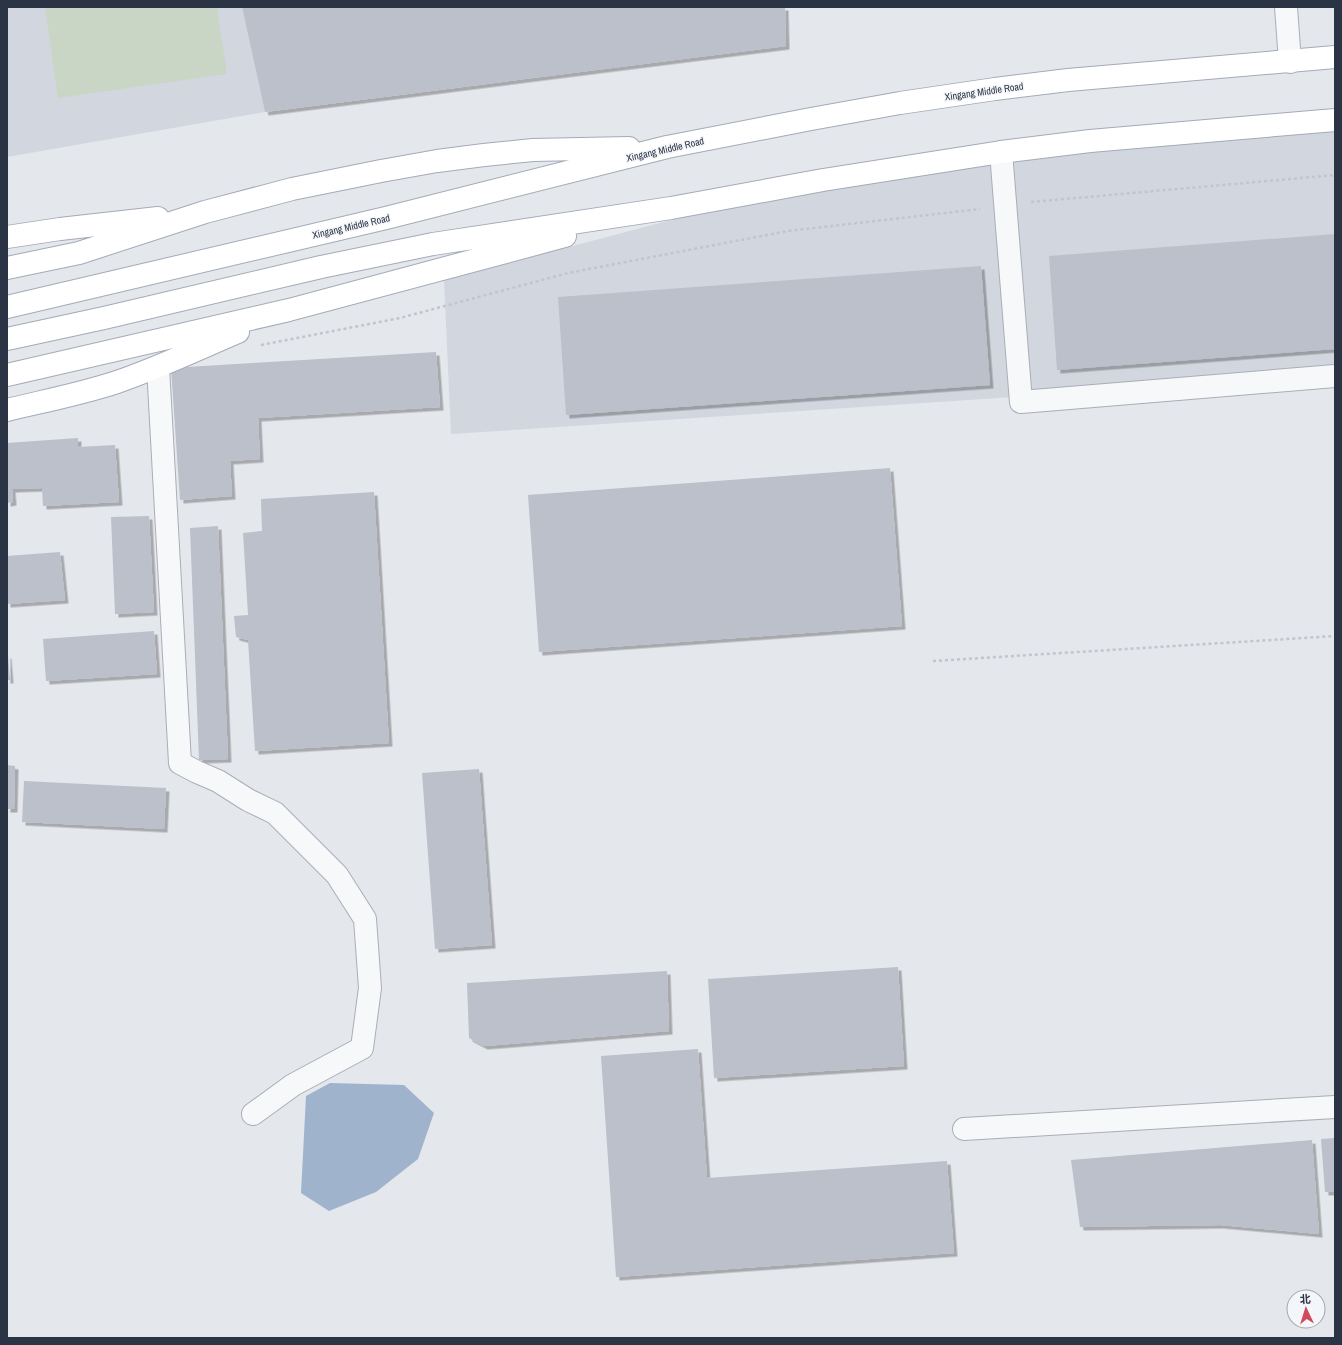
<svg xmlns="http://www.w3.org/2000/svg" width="1342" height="1345" font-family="'Archivo Narrow','Noto Sans SC',sans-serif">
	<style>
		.built { fill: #d2d6de }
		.green { fill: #c9d6c5 }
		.water { fill: #9fb4cc }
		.building { fill: #bbc0ca; filter: url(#shadow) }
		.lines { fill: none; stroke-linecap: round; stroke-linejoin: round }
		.minor-casing { stroke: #a9aeb7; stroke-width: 24 }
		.major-casing { stroke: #a3abb8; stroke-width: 24 }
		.path { stroke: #c2c5cb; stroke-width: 2.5; stroke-dasharray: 3 3; stroke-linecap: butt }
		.minor { stroke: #f7f8fa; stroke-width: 22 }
		.major { stroke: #fff; stroke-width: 22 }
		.labels { text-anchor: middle; stroke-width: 3; stroke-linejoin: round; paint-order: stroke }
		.street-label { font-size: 10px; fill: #2b3445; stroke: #f4f6f9 }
	</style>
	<defs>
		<filter id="shadow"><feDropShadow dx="3.5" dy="3.5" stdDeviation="0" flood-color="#0004"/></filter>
	</defs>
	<rect width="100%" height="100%" fill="#e4e7ec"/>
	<!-- built -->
	<path class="built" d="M 7,7 L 242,7 L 265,112 L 7,157 Z
		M 1335,131 L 1335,376 L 451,434 L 444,280 L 675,219 L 858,183 L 1078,153 Z"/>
	<!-- green -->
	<path class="green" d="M 45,7 L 217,7 L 227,74 L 58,98 Z"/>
	<!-- water -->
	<path class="water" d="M 330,1083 L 404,1085 L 434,1113 L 418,1159 L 376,1192 L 329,1211 L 301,1193 L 306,1096 Z"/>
	<!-- building -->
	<path class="building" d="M 242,7 L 785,7 L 786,46 L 265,112 Z
		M 1335,234 L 1335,349 L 1057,370 L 1049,256 Z
		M 981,266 L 990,385 L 566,415 L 558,297 Z
		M 436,352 L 440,407 L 258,418 L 260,459 L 230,461 L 232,496 L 180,500 L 171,368 Z
		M 78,438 L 78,447 L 115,445 L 119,502 L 43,506 L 42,488 L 12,489 L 13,502 L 7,503 L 7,443 Z
		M 890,468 L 902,626 L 539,652 L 528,495 Z
		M 374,492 L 389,743 L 255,751 L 248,640 L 236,637 L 234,616 L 248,615 L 243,533 L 262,531 L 261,499 Z
		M 149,516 L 154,612 L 115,614 L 111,517 Z
		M 218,526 L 228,759 L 199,760 L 190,528 Z
		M 60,552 L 65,600 L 7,604 L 7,556 Z
		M 154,631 L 157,674 L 46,681 L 43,639 Z
		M 7,655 L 8,655 L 10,680 L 7,680 Z
		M 7,765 L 15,766 L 14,809 L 7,809 Z
		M 479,769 L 492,945 L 435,949 L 422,773 Z
		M 24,781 L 166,788 L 164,829 L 22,822 Z
		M 898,967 L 904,1066 L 714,1078 L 708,979 Z
		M 667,971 L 669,1031 L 484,1046 L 469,1038 L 467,983 Z
		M 698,1049 L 707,1178 L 947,1161 L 954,1253 L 616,1277 L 601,1056 Z
		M 1335,1138 L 1335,1192 L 1325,1192 L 1321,1139 Z
		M 1312,1140 L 1319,1234 L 1220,1225 L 1080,1227 L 1071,1160 Z"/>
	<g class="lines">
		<!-- minor casing -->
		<g class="minor-casing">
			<path id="minor" d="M 1286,7 L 1290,62
				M 1001,152 L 1021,402 L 1335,376
				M 158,367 L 180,763 L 197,772 L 218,781 L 248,800 L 275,813 L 337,875 L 365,919 L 370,988 L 362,1048 L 293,1085 L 253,1114
				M 964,1129 L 1335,1107"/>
		</g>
		<!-- major casing -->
		<g class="major-casing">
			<path id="major" d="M 7,237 L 60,229 L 158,218
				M 7,268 L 79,253 L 205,212 L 292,189 L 381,171 L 437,161 L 484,155 L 533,150 L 629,148
				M 7,307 L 386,218 L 667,147 L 811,119 L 900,103 L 995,89 L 1068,80 L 1335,57
				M 7,339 L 104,318 L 321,267 L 433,244 L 671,208 L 823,180 L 1001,152 L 1090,141 L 1335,120
				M 7,375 L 289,310 L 565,236
				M 7,410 C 44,401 81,394 117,382 C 158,368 198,349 238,332"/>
		</g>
		<!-- path -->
		<path class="path" d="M 1031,202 L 1335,175
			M 261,345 L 400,318 L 568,273 L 788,231 L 980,209
			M 933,661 L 1335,636"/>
		<!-- minor -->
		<use href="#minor" class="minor"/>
		<!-- major -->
		<use href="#major" class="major"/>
	</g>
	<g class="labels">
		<!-- street labels -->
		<g class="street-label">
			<text transform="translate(984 91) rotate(-8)" y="4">Xingang Middle Road</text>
			<text transform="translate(665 149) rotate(-13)" y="4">Xingang Middle Road</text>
			<text transform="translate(351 226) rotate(-13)" y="4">Xingang Middle Road</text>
		</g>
	</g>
	<!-- border -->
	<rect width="1342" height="1345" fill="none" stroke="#2b3445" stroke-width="16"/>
	<!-- north arrow -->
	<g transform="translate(1306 1309) rotate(356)"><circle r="19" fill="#f4f6f9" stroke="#a4a8b1"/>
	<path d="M0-3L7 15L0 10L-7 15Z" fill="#d1495b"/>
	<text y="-6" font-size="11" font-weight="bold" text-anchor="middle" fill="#2b3445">北</text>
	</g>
</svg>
